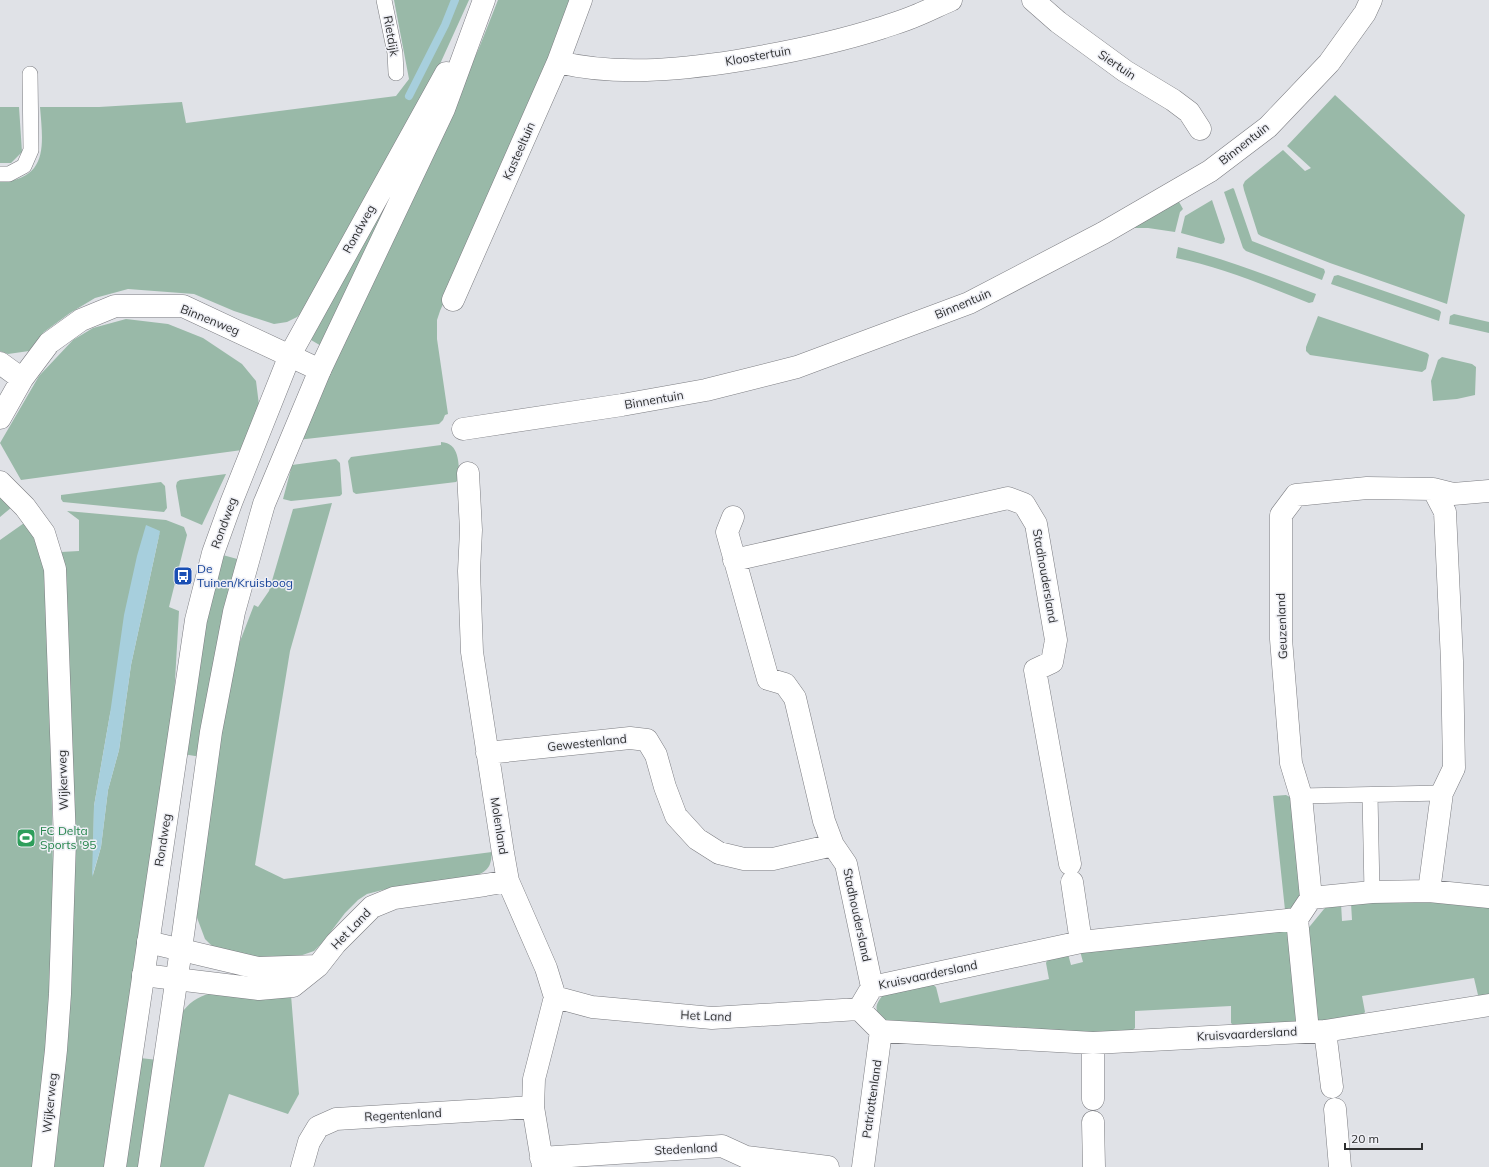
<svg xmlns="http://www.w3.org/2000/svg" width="1489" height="1167" font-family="Mulish,sans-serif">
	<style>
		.green { fill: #99b9a8; fill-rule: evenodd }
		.water { fill: #a7cfdd }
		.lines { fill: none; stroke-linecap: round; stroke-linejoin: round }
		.stream { stroke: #a7cfdd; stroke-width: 8 }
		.service-casing { stroke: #7c7d82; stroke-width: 16 }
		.minor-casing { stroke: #7c7d82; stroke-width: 23 }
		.secondary-casing { stroke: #7c7d82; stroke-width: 23 }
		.service { stroke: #fff; stroke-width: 15 }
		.minor { stroke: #fff; stroke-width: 22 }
		.secondary { stroke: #fff; stroke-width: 22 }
		.labels { text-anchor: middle; stroke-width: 3; stroke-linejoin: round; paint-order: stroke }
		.street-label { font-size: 12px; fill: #2e2f30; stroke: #eeeff5 }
		.transit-label { font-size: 12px; fill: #164399; stroke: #eeeff5; text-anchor: start }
		.leisure-label { font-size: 12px; fill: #27864d; stroke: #eeeff5; text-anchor: start }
	</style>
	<rect width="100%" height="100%" fill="#e0e2e7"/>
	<!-- green -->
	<path class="green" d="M 394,0 L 469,0 L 435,75 L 306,309 L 297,317 L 287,322 L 274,324 L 234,311 L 194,294 L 128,289 L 95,298 L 70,313 L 44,332 L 29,351 L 8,354 L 0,351 L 0,182 C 49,179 43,144 40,107 L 99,107 L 182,102 L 186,123 L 396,96 L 409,79 Z
		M 498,0 L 575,0 L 440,311 L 437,320 L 437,339 L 448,414 L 445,415 L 443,420 L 439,424 L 297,440 L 479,48 Z
		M 1335,95 L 1465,215 L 1447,304 L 1330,263 L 1261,236 L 1258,234 L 1244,190 L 1243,185 L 1245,181 L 1283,150 L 1305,171 L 1311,168 L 1287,146 Z
		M 0,107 L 19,107 L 22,152 L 11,163 L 0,163 Z
		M 435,107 L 323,347 L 311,340 Z
		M 1233,188 L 1234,189 L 1252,241 L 1324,269 L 1325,272 L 1322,280 L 1246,251 L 1243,248 L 1224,192 Z
		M 1178,200 L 1183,209 L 1180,212 L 1175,232 L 1148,228 L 1132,228 Z
		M 1212,200 L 1225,239 L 1224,243 L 1221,244 L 1181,233 L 1185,216 Z
		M 1178,247 C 1225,259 1270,276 1316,294 L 1313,302 L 1309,303 C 1266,286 1222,267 1176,258 Z
		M 1338,275 L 1439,310 L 1441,312 L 1439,321 L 1331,284 L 1334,276 Z
		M 1454,314 L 1489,322 L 1489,333 L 1449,324 L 1450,316 Z
		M 1318,316 L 1427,353 L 1429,355 L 1426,369 L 1422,372 L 1310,355 L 1306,351 L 1306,347 Z
		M 126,319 L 168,324 L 203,338 L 242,364 L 256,381 L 259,405 L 242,450 L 21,480 L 0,443 L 39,376 L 73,340 L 93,328 Z
		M 1442,357 L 1472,364 L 1476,367 L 1475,395 L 1457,399 L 1433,401 L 1431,381 L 1438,360 Z
		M 441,442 C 460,443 458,463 460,478 L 456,482 L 356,494 L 353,492 L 348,461 L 351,457 L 441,445 Z
		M 336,459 L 340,463 L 342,494 L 340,496 L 291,501 L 283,499 L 292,465 Z
		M 226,474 L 202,525 L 181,516 L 176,486 L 177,482 L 180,480 Z
		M 161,482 L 165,486 L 167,508 L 164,512 L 63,502 L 61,499 L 61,495 Z
		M 0,490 L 12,507 L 0,517 Z
		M 332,503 L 290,651 L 255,865 L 284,879 L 492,852 C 491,866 489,870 476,876 L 394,887 L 367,894 L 358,900 L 345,913 L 323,942 L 314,951 L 291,959 L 263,960 L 213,947 L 205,939 L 196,915 L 229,670 L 254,605 L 258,607 L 269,591 L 293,509 Z
		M 67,511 L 166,520 L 184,527 L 187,535 L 169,607 L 179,611 L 172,733 L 110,1167 L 49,1167 L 64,578 L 61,552 L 79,551 L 79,520 ZM 160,531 L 131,665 L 119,750 L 108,790 L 101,847 L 93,875 L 94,806 L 110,714 Z
		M 27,521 L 48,574 L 54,928 L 50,1021 L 34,1167 L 0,1167 L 0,540 Z
		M 219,554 L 241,560 L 201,757 L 183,754 L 190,705 Z
		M 1286,795 L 1290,797 L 1303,889 L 1295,906 L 1285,910 L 1273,796 Z
		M 1434,899 L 1489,905 L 1489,997 L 1483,998 L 1478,995 L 1474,978 L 1362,996 L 1365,1012 L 1362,1016 L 1316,1021 L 1306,931 L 1324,909 L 1331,904 L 1341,903 L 1342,921 L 1352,920 L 1351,903 Z
		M 1291,930 L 1302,1017 L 1296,1023 L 1234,1026 L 1231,1023 L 1231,1006 L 1135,1011 L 1135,1028 L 1131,1032 L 1091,1034 L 890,1024 C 877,1015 871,1009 883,995 L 932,984 L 936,987 L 940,1003 L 1049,979 L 1046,963 L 1048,958 L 1068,954 L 1071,965 L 1083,962 L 1080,951 Z
		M 214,993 L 291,995 L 299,1094 L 288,1114 L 229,1094 L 204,1167 L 157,1167 L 183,1011 C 192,1000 201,995 214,993 Z
		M 140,1058 L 158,1060 L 144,1167 L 125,1167 Z"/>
	<!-- water -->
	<path class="water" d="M 146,525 L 160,531 L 131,665 L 119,750 L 108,790 L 101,847 L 92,877 L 94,806 L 110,714 L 124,615 L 137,556 Z"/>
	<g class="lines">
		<!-- stream -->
		<path class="stream" d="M 409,96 L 445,25 L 455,0"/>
		<!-- service casing -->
		<g class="service-casing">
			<path id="service" d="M 384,0 L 395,53 L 396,73
				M 0,174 L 9,174 L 24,166 L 31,150 L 30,74
				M 1370,795 L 1372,892
				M 1301,796 L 1442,793"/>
		</g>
		<!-- minor casing -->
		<g class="minor-casing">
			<path id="minor" d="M 1033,0 L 1058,22 L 1125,71 L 1173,100 L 1189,112 L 1200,129
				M 558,62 C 616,76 677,70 736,61 C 785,53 834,43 881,28 C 892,24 904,21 915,16 C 928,11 939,5 951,0
				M 453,300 L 558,62 L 581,0
				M 0,363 L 22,379
				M 0,418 L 22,379 L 49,343 L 81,320 L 115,306 L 183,306 L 320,370
				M 463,429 L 622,405 L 706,390 L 797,367 L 969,303 L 1103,233 L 1210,171 L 1268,127 L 1329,63 L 1365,13 L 1371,0
				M 468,473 L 471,530 L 469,571 L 472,652 L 503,853 L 508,881 L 546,968 L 555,997 L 534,1079 L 533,1107 L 543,1167
				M 0,482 L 25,507 L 44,533 L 55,569 L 65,841 L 60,994 L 56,1050 L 43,1167
				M 733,517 L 727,532 L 768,679 L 785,684 L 795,698 L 824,821 L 833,845 L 846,864 L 872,987
				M 734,560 L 1008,498 L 1024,504 L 1036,524 L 1056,640 L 1052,662 L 1035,670 L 1070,864
				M 487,753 L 630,738 L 647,740 L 656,755 L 665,787 L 676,816 L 697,839 L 719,853 L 744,859 L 773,859 L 833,845
				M 1072,882 L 1081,942
				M 1429,891 L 1442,793 L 1454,768 L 1452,661 L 1445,512 L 1433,489
				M 1489,897 L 1429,891 L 1372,892 L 1311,898 L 1297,919 L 1081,942 L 872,987 L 859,1009 L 881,1031 L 1093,1043 L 1325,1031 L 1489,1005
				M 1311,898 L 1301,796 L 1291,763 L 1281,639 L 1281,515 L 1296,495 L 1367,488 L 1433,489 L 1453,494 L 1489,491
				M 1297,919 L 1308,1031
				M 148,942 L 258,968 L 318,966
				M 143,975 L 259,989 L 293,986 L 318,966 L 336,943 L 372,907 L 394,898 L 485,885 L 508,881
				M 555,997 L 592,1007 L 712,1018 L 859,1009
				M 1325,1031 L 1332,1087
				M 1093,1099 L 1093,1043
				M 1335,1109 L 1340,1167
				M 1093,1122 L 1094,1167
				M 541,1158 L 722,1146 L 746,1157 L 828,1167
				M 302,1167 L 309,1142 L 318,1127 L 336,1119 L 533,1107
				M 863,1167 L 881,1031"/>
		</g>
		<!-- secondary casing -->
		<g class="secondary-casing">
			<path id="secondary" d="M 115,1167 L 196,620 L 213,553 L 231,503 L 290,355 L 446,73
				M 149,1167 L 181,949 L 211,732 L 234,612 L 260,518 L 264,504 L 320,370 L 444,109 L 484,0"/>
		</g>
		<!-- service -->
		<use href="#service" class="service"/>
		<!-- minor -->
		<use href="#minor" class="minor"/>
		<!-- secondary -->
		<use href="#secondary" class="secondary"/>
	</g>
	<!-- icons -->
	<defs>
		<g id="bus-square" transform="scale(1)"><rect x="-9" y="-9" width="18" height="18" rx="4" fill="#1a4fb4" stroke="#eeeff5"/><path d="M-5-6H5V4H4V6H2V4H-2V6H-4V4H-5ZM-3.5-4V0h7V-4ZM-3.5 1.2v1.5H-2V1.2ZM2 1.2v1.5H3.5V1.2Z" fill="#fff"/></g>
		<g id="stadium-square" transform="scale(1)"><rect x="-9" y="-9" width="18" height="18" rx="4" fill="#2e9e5b" stroke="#eeeff5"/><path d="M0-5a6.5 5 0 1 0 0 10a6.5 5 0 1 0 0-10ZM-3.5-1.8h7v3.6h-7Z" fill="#fff"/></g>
	</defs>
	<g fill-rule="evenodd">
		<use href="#bus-square" x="183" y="576"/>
		<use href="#stadium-square" x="26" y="838"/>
	</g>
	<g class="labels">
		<!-- street labels -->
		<g class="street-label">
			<text transform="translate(391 36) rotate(80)" y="4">Rietdijk</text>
			<text transform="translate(758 56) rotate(-10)" y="4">Kloostertuin</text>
			<text transform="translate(1117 65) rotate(34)" y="4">Siertuin</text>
			<text transform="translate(1244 144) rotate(-38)" y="4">Binnentuin</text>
			<text transform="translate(519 151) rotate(-66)" y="4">Kasteeltuin</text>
			<text transform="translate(359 229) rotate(-61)" y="4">Rondweg</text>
			<text transform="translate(963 304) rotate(-23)" y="4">Binnentuin</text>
			<text transform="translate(210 320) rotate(22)" y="4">Binnenweg</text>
			<text transform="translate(654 400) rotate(-10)" y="4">Binnentuin</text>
			<text transform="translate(224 523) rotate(-70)" y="4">Rondweg</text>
			<text transform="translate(1045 576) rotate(80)" y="4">Stadhoudersland</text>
			<text transform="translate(1282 626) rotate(-92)" y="4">Geuzenland</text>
			<text transform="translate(587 743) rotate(-6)" y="4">Gewestenland</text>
			<text transform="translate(63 780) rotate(-92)" y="4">Wijkerweg</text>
			<text transform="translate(499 826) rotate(81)" y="4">Molenland</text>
			<text transform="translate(163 840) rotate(-81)" y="4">Rondweg</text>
			<text transform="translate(857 915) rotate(78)" y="4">Stadhoudersland</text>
			<text transform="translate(351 929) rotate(-46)" y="4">Het Land</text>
			<text transform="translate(928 975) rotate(-12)" y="4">Kruisvaardersland</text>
			<text transform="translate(706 1016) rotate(2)" y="4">Het Land</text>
			<text transform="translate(1247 1034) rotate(-3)" y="4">Kruisvaardersland</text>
			<text transform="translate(872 1099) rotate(-82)" y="4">Patriottenland</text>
			<text transform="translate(50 1103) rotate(-84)" y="4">Wijkerweg</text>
			<text transform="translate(403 1115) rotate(-3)" y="4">Regentenland</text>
			<text transform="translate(686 1149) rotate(-3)" y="4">Stedenland</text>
		</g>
		<!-- transit labels -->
		<g class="transit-label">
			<text x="197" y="573">De<tspan x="197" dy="14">Tuinen/Kruisboog</tspan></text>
		</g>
		<!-- leisure labels -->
		<g class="leisure-label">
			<text x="40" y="835">FC Delta<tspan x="40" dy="14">Sports '95</tspan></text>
		</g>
	</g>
	<!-- scale -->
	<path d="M1345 1143v6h77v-6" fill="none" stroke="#2e2f30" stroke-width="2"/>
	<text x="1351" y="1143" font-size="12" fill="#2e2f30" stroke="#eeeff5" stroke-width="3" paint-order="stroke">20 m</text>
</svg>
